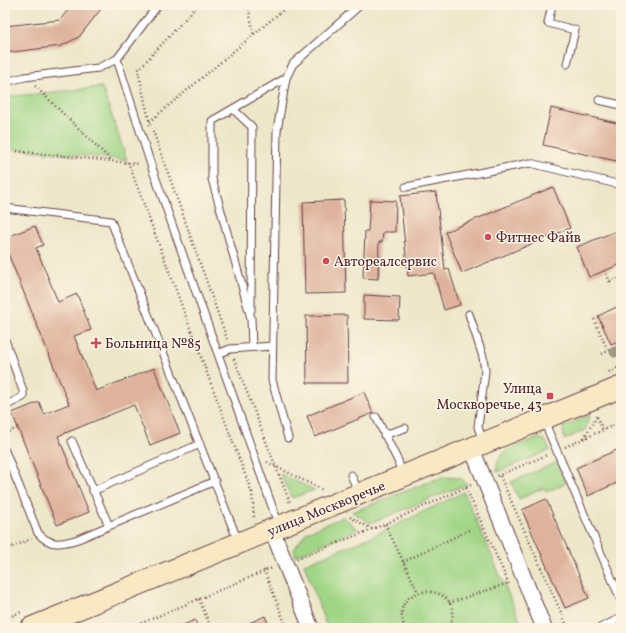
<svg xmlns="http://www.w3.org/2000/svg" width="626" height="633" font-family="Vollkorn,serif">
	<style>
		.green { fill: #a0d586; stroke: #757a58 }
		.building { fill: #deb29c }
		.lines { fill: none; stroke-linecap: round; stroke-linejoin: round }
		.service-casing { stroke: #623d43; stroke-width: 9 }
		.minor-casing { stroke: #623d43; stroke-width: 17 }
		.secondary-casing { stroke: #623d43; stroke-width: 23 }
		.path { stroke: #623d43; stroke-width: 2.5; stroke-dasharray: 1 3; stroke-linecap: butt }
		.service { stroke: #fff; stroke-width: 7 }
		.minor { stroke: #fff; stroke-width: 15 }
		.secondary { stroke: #f8e8c3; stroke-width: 21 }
		.tree { fill: #a29781 }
		.poi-dot { fill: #d1495b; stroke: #fcf5e5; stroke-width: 1.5 }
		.labels { text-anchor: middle; stroke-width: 3; stroke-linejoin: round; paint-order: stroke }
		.poi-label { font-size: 14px; fill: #4a1f2b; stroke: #fcf5e5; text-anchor: start }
		.street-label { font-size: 14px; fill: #4a1f2b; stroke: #fcf5e5 }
	</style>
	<rect width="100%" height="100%" fill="#fcf5e5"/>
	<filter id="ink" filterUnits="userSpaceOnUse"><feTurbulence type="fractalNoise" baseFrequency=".025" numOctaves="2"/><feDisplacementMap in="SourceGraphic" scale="8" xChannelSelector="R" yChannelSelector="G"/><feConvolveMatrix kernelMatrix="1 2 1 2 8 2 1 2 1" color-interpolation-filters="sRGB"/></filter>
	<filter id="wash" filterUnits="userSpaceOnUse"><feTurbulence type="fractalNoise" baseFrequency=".012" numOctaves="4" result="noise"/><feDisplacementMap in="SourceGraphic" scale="16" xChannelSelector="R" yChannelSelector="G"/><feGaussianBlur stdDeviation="0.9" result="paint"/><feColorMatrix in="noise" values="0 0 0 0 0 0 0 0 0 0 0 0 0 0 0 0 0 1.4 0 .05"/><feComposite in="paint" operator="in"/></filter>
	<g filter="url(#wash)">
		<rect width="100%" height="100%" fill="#ede7ca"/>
		<!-- green -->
		<path class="green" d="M 102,87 L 127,160 L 5,148 L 5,97 Z
			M 590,415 L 585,430 L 564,440 L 563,427 Z
			M 538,438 L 545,440 L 550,450 L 497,472 C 494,449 522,444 538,438 Z
			M 557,462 L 566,483 L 546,492 L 544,488 L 519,499 L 511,482 Z
			M 280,474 L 315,490 L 292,498 Z
			M 442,477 L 461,478 L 467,484 L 371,523 L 352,512 Z
			M 464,492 L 523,628 L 327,628 L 304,564 L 371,537 Z
			M 343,517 L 358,529 L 295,556 L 294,549 L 307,532 Z"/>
		<g id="blocks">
			<!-- building -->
			<path class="building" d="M 72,5 L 104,5 L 79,37 L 61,46 L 5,53 L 5,26 L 60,20 Z
				M 551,108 L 621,124 L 621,162 L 543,145 Z
				M 553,187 L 570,228 L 462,273 L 445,232 Z
				M 436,192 L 445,270 L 449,269 L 460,305 L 444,310 L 434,273 L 408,276 L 400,196 Z
				M 344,200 L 346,293 L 305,294 L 303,202 Z
				M 370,200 L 396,201 L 395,232 L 383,232 L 382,242 L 379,242 L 378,279 L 363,278 L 365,231 L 368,231 Z
				M 35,226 L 43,245 L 36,248 L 58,302 L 77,294 L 91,330 L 74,336 L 96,391 L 154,368 L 180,433 L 150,445 L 134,405 L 58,436 L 89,512 L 57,525 L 12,413 L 39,402 L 44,414 L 69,404 L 5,246 L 5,238 Z
				M 621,229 L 621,264 L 589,277 L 577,247 Z
				M 364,295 L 400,297 L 399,320 L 364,319 Z
				M 621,305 L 621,340 L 611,344 L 598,316 Z
				M 347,315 L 348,383 L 307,383 L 306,316 Z
				M 364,392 L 373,413 L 315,437 L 307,416 Z
				M 621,448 L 621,481 L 588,496 L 576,468 Z
				M 546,499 L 589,598 L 565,608 L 522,510 Z
				M 265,616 L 270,628 L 241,628 L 241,627 Z
				M 195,620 L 198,628 L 176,628 Z"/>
		</g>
	</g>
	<g filter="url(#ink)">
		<use href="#blocks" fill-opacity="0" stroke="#623d43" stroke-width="1"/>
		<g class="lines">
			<!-- service casing -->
			<g class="service-casing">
				<path id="service" d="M 158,5 L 117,59 L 151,165 L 279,526
					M 552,5 L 548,23 L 575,30 L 567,64
					M 5,82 L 25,77 L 98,68 L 117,59
					M 599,100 L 621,105
					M 233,109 L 252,127 L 251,310
					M 406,187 L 530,163 L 621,185
					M 5,208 L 111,221 L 238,541
					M 469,314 L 483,357 L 485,371 L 478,427 L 483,442
					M 5,340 L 23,391 L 23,397 L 5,406
					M 252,347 L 251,318 L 212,179 L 212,121 L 286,78
					M 218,354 L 230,349 L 272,346
					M 376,417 L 398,461 L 402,475
					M 544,421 L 621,600
					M 384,435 L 405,428
					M 288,438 L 272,380 L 277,131 L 286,78 L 293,64 L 360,5
					M 72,441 L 109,526
					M 5,451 L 38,533 C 50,547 62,544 78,539 L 215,481
					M 351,475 L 359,493
					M 93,491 L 200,444
					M 600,628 L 621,618"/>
			</g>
			<!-- minor casing -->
			<g class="minor-casing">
				<path id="minor" d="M 472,449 L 544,628
					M 272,530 L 311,628"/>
			</g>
			<!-- secondary casing -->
			<g class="secondary-casing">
				<path id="secondary" d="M 31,628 L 621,387"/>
			</g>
			<!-- path -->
			<path class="path" d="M 248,5 L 254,36
				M 35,86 L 112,161
				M 149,120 L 138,70 L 198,5
				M 150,125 L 149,122 L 289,5
				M 153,131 L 227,339
				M 5,150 L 140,164
				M 128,162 L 252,493
				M 605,270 L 611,285
				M 610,281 L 621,278
				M 594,319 L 608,351
				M 602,354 L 621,344
				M 234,359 L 290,503
				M 609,372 L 621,366
				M 597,417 L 603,430
				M 5,433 L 18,428
				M 584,438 L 597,416
				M 565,447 L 621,422
				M 267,462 L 323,490
				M 497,476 L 547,455
				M 500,476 L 568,628
				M 466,488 L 509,584
				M 252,492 L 254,518
				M 350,517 L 372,529
				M 385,524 L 418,592
				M 5,550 L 31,539
				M 297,559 L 385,524 L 471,485
				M 403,562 L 469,530
				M 264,570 L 287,628
				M 199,599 L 211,628
				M 449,603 L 509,583
				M 5,619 L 23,611
				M 130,628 L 272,568
				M 405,628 C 384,579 471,580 449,628"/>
			<!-- service -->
			<use href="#service" class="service"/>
			<!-- minor -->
			<use href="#minor" class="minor"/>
			<!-- secondary -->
			<use href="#secondary" class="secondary"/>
		</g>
		<!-- trees -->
		<circle class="tree" cx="615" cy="352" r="5.5"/>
	</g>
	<!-- markers -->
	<g class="poi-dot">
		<circle cx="488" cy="237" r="4"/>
		<circle cx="326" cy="261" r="4"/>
		<path d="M94 337h4v4h4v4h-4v4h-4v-4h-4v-4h4z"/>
		<rect x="546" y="392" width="8" height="8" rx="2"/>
	</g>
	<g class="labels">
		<!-- poi labels -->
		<g class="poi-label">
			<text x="496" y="242">Фитнес Файв</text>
			<text x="334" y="266">Автореалсервис</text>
			<text x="105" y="348">Больница №85</text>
			<text x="542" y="393" text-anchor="end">Улица<tspan x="542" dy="16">Москворечье, 43</tspan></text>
		</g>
		<!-- street labels -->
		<g class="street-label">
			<text transform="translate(326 508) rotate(-22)" y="5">улица Москворечье</text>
		</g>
	</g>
	<!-- margin -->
	<rect width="626" height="633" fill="none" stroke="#fcf5e5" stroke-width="20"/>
</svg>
